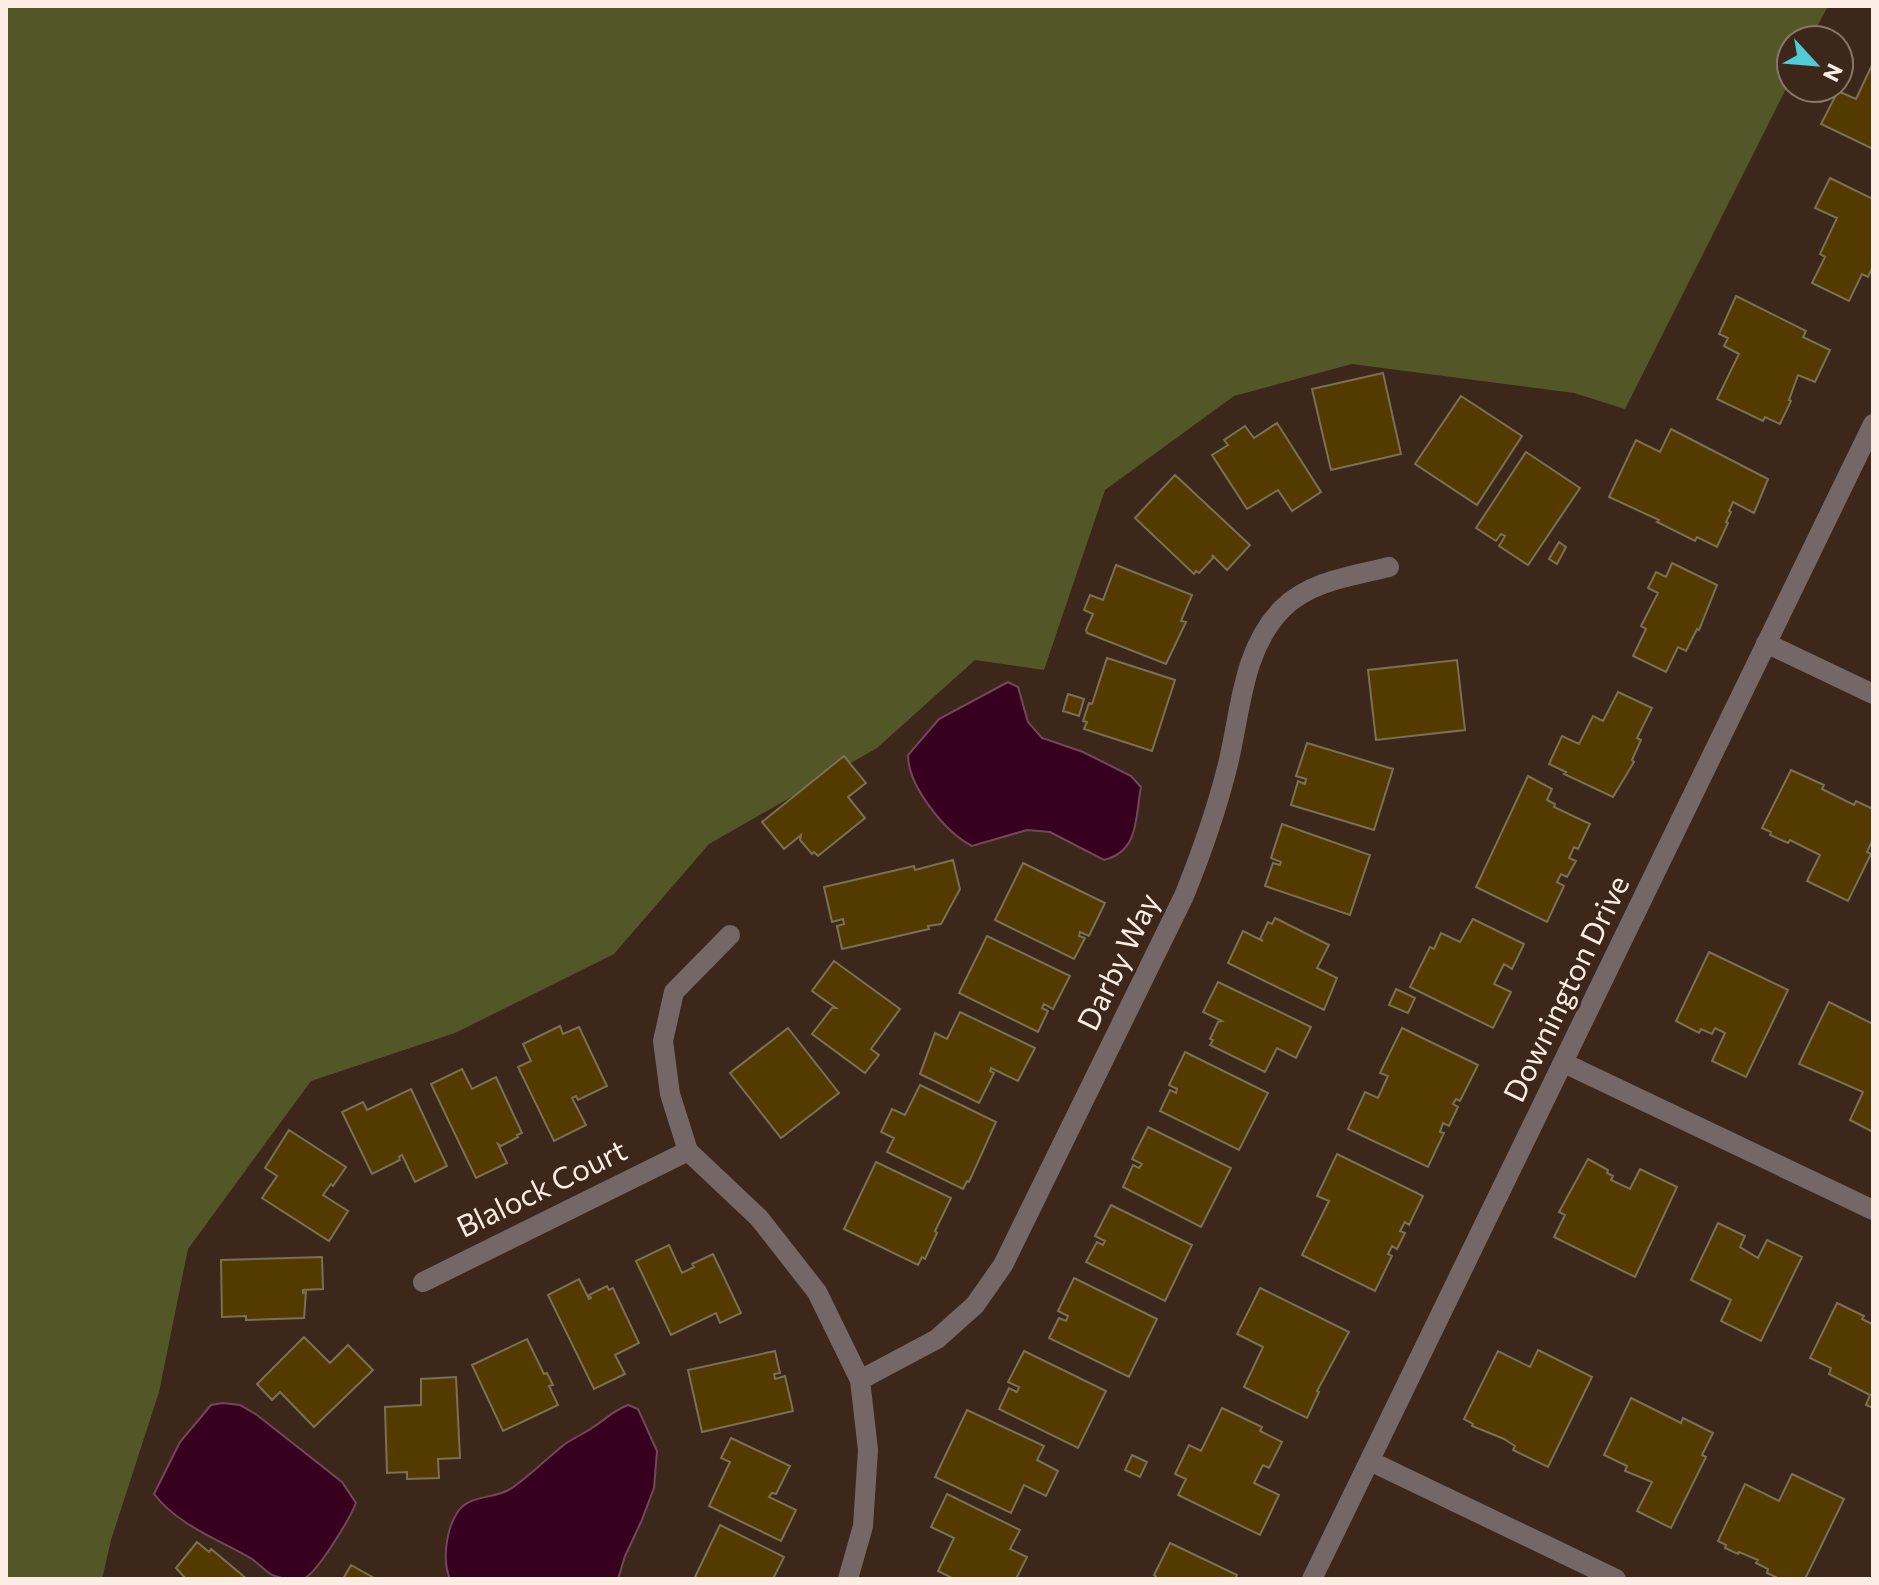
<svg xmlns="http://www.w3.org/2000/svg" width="1879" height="1585" font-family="Commissioner,sans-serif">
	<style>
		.green { fill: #535728 }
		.water { fill: #37001f; stroke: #72475a; stroke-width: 2 }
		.building { fill: #533b00; stroke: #7b6f57; stroke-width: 2 }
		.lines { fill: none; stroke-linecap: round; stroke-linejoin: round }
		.street { stroke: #746766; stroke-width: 20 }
		.labels { text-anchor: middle; stroke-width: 7; stroke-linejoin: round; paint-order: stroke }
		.street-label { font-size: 30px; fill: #fbede4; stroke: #3c271a }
	</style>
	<rect width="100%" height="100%" fill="#3c271a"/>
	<!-- green -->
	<path class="green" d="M 6,6 L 1828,6 L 1810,40 L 1791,40 L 1791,79 L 1625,409 L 1574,393 L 1352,364 L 1234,396 L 1105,490 L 1044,670 L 975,660 L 877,748 L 709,844 L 614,954 L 455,1033 L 311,1081 L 188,1249 L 159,1392 L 111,1540 L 102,1579 L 6,1579 Z"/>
	<!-- water -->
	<path class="water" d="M 1008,682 L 1018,687 L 1028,722 L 1042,738 L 1083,752 L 1131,776 L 1141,787 C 1135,817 1140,851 1104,860 L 1050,832 L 1027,830 L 972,846 C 945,832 908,786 908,755 L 939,719 Z
		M 223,1403 L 240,1405 L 257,1415 L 342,1482 L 356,1503 C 350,1518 317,1574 303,1579 C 295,1582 279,1578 272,1575 C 265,1571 259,1564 252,1559 C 218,1539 179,1526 154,1494 L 180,1442 L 211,1405 Z
		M 628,1405 L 638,1409 L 657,1451 L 654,1488 L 641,1522 L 625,1556 L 618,1579 L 450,1579 C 442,1561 446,1530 457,1513 C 470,1493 495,1500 512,1488 C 531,1475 547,1458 565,1444 C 574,1438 583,1434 592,1428 C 605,1420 612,1411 628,1405 Z"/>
	<!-- building -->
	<path class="building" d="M 1873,63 L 1873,149 L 1821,124 L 1838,91 L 1856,99 Z
		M 1830,178 L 1873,199 L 1873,266 L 1868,277 L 1862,274 L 1849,301 L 1812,283 L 1825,257 L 1820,254 L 1837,218 L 1815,208 Z
		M 1736,296 L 1806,331 L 1803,337 L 1830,350 L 1815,382 L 1798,375 L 1789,400 L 1791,401 L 1780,424 L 1765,417 L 1763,421 L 1717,399 L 1739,354 L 1724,346 L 1728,338 L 1719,334 Z
		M 1383,373 L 1401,454 L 1331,470 L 1312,389 Z
		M 1461,396 L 1522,436 L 1477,505 L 1415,464 Z
		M 1277,423 L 1321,492 L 1292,511 L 1278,490 L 1247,509 L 1212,455 L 1228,445 L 1224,440 L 1245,426 L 1254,438 Z
		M 1671,429 L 1768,479 L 1754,513 L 1733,502 L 1729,511 L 1731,512 L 1726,522 L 1728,523 L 1717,547 L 1697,537 L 1695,541 L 1657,522 L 1659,520 L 1609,497 L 1636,440 L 1660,452 Z
		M 1526,452 L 1580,488 L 1528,565 L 1499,546 L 1505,536 L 1501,534 L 1496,541 L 1476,528 Z
		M 1175,475 L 1250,545 L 1227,570 L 1212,555 L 1213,558 L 1199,573 L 1196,571 L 1194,574 L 1135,518 Z
		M 1559,542 L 1566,547 L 1557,564 L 1549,559 Z
		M 1672,563 L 1717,585 L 1699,630 L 1697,629 L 1686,651 L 1678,647 L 1666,672 L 1633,656 L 1646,629 L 1641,626 L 1658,593 L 1648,588 L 1656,572 L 1666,577 Z
		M 1116,565 L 1192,595 L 1181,621 L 1186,622 L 1166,664 L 1087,633 L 1086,630 L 1093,614 L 1084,610 L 1090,595 L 1103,600 Z
		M 1107,658 L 1175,680 L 1152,751 L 1084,729 L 1087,722 L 1083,721 L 1089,703 L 1092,704 Z
		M 1457,660 L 1465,730 L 1376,740 L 1368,670 Z
		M 1618,692 L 1652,708 L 1637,738 L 1641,740 L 1632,760 L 1634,762 L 1613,797 L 1564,774 L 1566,772 L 1549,764 L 1562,736 L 1579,744 L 1593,716 L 1603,721 Z
		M 1068,694 L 1084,699 L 1079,716 L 1063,711 Z
		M 1307,743 L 1393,769 L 1374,830 L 1291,805 L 1298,781 L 1305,784 L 1306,779 L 1296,776 Z
		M 844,756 L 866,783 L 848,797 L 865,818 L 818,856 L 814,852 L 812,854 L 800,840 L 801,835 L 784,849 L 762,822 Z
		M 1791,770 L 1824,785 L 1822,789 L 1854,805 L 1856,801 L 1873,809 L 1873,839 L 1867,852 L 1871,854 L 1848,901 L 1807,881 L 1820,855 L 1790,840 L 1788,843 L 1770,835 L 1771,832 L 1762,828 Z
		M 1528,776 L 1552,789 L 1547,800 L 1555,804 L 1554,807 L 1590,824 L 1578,849 L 1574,847 L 1569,858 L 1576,861 L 1567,877 L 1561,874 L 1557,882 L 1564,886 L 1547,922 L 1476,887 Z
		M 1282,824 L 1370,855 L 1350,915 L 1265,886 L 1273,863 L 1280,865 L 1281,862 L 1271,858 Z
		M 953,860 L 960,889 L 941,924 L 928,926 L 929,929 L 842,949 L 837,926 L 844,924 L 843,919 L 832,922 L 824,887 L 914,866 L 915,870 Z
		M 1023,863 L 1105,903 L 1089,936 L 1080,932 L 1079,936 L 1085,938 L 1074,959 L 995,920 Z
		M 1275,918 L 1329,945 L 1317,968 L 1337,978 L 1324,1010 L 1228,963 L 1243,931 L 1263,941 L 1260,939 L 1268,922 L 1272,924 Z
		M 1473,919 L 1524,944 L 1512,969 L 1504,964 L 1494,984 L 1511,992 L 1493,1028 L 1410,987 L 1430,947 L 1434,949 L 1441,933 L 1460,942 Z
		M 987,936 L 1070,976 L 1053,1009 L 1044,1004 L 1042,1008 L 1048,1011 L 1038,1032 L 959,993 Z
		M 1709,952 L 1788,990 L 1746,1077 L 1712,1061 L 1725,1033 L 1715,1028 L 1712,1034 L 1701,1029 L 1699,1033 L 1676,1021 Z
		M 834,961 L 900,1009 L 871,1049 L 879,1055 L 865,1073 L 812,1034 L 832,1008 L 836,1008 L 812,991 Z
		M 1218,982 L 1311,1027 L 1296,1058 L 1277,1048 L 1265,1072 L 1210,1045 L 1213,1040 L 1210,1039 L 1218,1022 L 1222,1021 L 1203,1012 Z
		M 1396,989 L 1415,998 L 1408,1013 L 1389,1005 Z
		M 1829,1002 L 1873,1024 L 1873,1132 L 1850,1120 L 1863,1092 L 1799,1064 Z
		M 960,1012 L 1035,1048 L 1018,1081 L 991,1068 L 990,1071 L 994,1073 L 979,1103 L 920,1074 L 935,1033 L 947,1039 Z
		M 560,1026 L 563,1034 L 579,1027 L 607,1086 L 578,1100 L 576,1096 L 572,1098 L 586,1125 L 554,1141 L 518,1067 L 531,1061 L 523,1044 Z
		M 788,1028 L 839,1093 L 781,1138 L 730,1073 Z
		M 1402,1028 L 1478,1065 L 1460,1101 L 1456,1099 L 1453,1104 L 1458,1107 L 1449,1126 L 1443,1123 L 1440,1132 L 1444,1133 L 1428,1167 L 1348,1129 L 1365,1092 L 1378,1098 L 1388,1076 L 1380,1073 Z
		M 1185,1052 L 1268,1093 L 1239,1150 L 1160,1111 L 1170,1090 L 1176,1093 L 1177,1089 L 1169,1085 Z
		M 462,1069 L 472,1089 L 496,1077 L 522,1133 L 517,1135 L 518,1137 L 501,1146 L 498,1144 L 507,1163 L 476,1178 L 431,1084 Z
		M 920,1085 L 996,1122 L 969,1182 L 967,1181 L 963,1189 L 887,1152 L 894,1138 L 881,1132 L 892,1109 L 905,1115 Z
		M 411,1089 L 447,1166 L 415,1182 L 402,1155 L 399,1157 L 400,1160 L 372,1174 L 342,1112 L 363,1102 L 367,1110 Z
		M 1148,1127 L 1231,1168 L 1201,1227 L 1123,1187 L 1133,1165 L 1139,1168 L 1142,1164 L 1132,1159 Z
		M 289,1130 L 346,1167 L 333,1186 L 331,1184 L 323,1195 L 348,1211 L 329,1241 L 262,1198 L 277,1176 L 265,1168 Z
		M 1337,1154 L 1423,1196 L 1409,1225 L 1405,1222 L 1400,1231 L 1405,1233 L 1397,1249 L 1392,1246 L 1388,1254 L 1392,1256 L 1375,1291 L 1302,1255 L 1329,1201 L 1317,1196 Z
		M 1588,1159 L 1608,1170 L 1607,1173 L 1613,1176 L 1611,1180 L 1630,1189 L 1640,1169 L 1677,1187 L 1635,1277 L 1554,1237 L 1565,1215 L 1559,1212 Z
		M 876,1162 L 951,1198 L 935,1231 L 937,1233 L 925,1259 L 922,1257 L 918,1265 L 844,1229 Z
		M 1111,1205 L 1192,1245 L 1165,1301 L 1086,1262 L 1097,1242 L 1103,1245 L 1105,1241 L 1095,1236 Z
		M 1718,1223 L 1745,1236 L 1740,1247 L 1758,1258 L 1767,1240 L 1802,1257 L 1761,1341 L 1721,1321 L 1731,1300 L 1691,1280 Z
		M 669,1245 L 682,1273 L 694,1267 L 692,1264 L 713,1254 L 741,1313 L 720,1323 L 716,1313 L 671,1335 L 636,1261 Z
		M 322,1257 L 323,1289 L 303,1290 L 303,1293 L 306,1292 L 304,1318 L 246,1320 L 246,1316 L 222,1317 L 221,1260 Z
		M 1074,1278 L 1157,1319 L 1129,1377 L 1049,1338 L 1059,1318 L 1066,1321 L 1068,1316 L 1058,1311 Z
		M 579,1279 L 589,1299 L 591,1298 L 589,1295 L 607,1286 L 609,1290 L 613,1288 L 639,1343 L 615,1355 L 625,1374 L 594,1389 L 548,1295 Z
		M 1260,1288 L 1349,1332 L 1317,1391 L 1319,1392 L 1307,1418 L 1244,1387 L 1263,1347 L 1237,1334 Z
		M 1837,1303 L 1864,1316 L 1862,1319 L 1872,1324 L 1873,1321 L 1873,1408 L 1866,1405 L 1870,1395 L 1829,1374 L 1831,1368 L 1810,1358 Z
		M 304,1337 L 330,1363 L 348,1345 L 373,1370 L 314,1427 L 280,1392 L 272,1400 L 257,1384 Z
		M 527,1339 L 544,1374 L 547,1373 L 553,1385 L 549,1386 L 558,1405 L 503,1431 L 472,1365 Z
		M 1538,1350 L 1592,1377 L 1548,1467 L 1513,1450 L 1515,1446 L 1504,1439 L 1472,1426 L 1473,1424 L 1464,1419 L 1498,1351 L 1530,1367 Z
		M 775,1351 L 780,1373 L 774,1374 L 775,1379 L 785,1376 L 793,1411 L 702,1432 L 688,1370 Z
		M 1024,1351 L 1106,1391 L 1078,1448 L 999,1409 L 1009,1388 L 1017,1392 L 1019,1387 L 1008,1382 Z
		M 456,1377 L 460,1458 L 438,1459 L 439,1478 L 407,1479 L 407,1472 L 387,1473 L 385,1407 L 421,1405 L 421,1379 Z
		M 1631,1398 L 1681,1423 L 1683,1418 L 1713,1433 L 1702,1455 L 1706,1457 L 1671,1528 L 1637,1511 L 1652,1482 L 1625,1471 L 1627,1466 L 1604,1455 Z
		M 1222,1408 L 1262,1427 L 1260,1431 L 1282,1442 L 1269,1468 L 1263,1465 L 1254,1483 L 1279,1495 L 1260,1535 L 1178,1495 L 1186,1479 L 1175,1474 L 1189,1445 L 1201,1451 Z
		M 967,1410 L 1044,1446 L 1037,1460 L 1058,1471 L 1046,1496 L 1024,1485 L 1011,1513 L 935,1477 Z
		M 731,1438 L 790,1466 L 776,1494 L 772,1493 L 769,1497 L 796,1510 L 781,1541 L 709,1506 L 730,1462 L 721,1458 Z
		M 1132,1455 L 1147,1462 L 1140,1477 L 1125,1470 Z
		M 1792,1474 L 1844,1499 L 1805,1579 L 1780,1579 L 1767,1573 L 1768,1569 L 1756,1563 L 1758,1560 L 1739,1552 L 1738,1554 L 1725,1548 L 1726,1545 L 1718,1541 L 1745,1484 L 1779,1501 Z
		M 947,1494 L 1020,1530 L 1010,1549 L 1027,1557 L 1016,1579 L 954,1579 L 938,1571 L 954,1538 L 931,1527 Z
		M 720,1525 L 784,1557 L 773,1579 L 694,1579 Z
		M 197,1542 L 209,1552 L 211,1549 L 247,1579 L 186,1579 L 176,1568 Z
		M 1170,1543 L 1237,1575 L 1235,1579 L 1158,1579 L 1154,1575 Z
		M 351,1565 L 376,1579 L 343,1579 Z"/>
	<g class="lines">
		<!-- street -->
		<path class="street" d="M 1766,643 L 1873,694
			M 730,935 L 674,992 L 663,1041 L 670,1094 L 688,1151 L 759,1218 L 817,1292 L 860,1380 L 868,1450 L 863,1526 L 848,1579
			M 1564,1063 L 1873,1210
			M 423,1282 L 688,1151
			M 860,1380 L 937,1339 L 975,1305 L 1003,1265 L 1184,896 C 1201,854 1216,812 1227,768 C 1241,714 1241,651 1282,609 C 1310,581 1352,576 1389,567
			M 1370,1461 L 1616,1579
			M 1312,1579 L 1873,424"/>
	</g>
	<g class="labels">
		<!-- street labels -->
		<g class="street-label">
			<text transform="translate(1119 962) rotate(-64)" y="10">Darby Way</text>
			<text transform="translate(1567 989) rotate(-64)" y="10">Downington Drive</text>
			<text transform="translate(542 1189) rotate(-26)" y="10">Blalock Court</text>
		</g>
	</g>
	<!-- border -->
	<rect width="1879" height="1585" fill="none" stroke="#fbede4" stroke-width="16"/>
	<!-- north arrow -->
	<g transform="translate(1815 64) rotate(116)"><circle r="38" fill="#3c271a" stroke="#88766b" stroke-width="2"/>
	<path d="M0-6L14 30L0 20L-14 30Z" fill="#52cbd8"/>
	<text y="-12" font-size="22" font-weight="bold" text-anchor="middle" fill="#fbede4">N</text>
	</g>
</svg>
